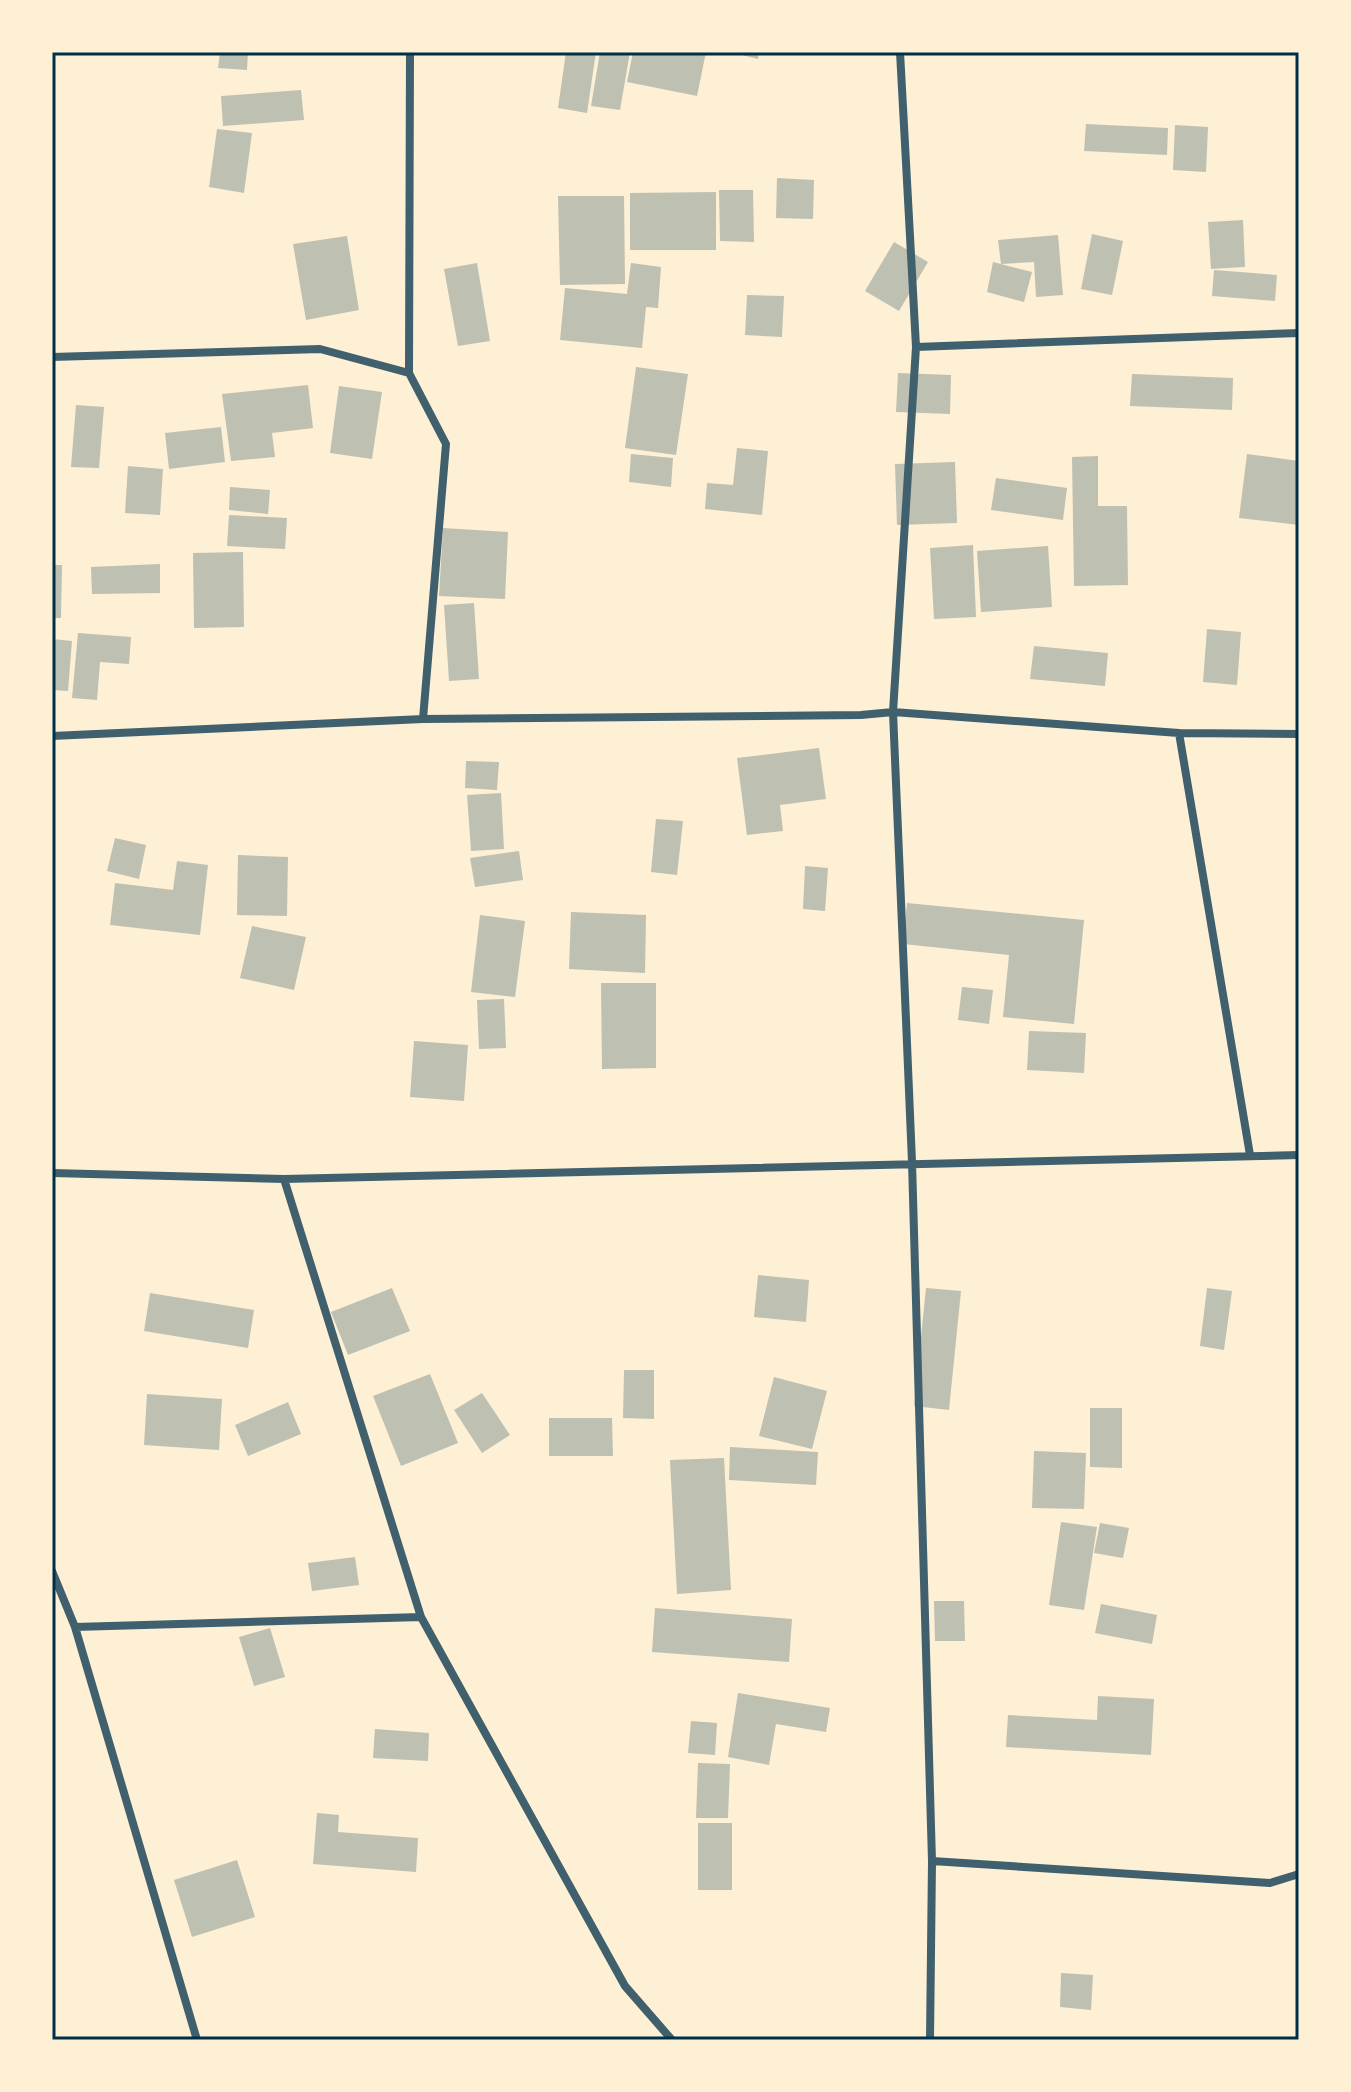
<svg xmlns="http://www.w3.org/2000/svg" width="1351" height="2092" font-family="Raleway,sans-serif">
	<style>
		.building { fill: #bec0b2 }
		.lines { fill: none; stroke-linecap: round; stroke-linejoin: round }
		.minor { stroke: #3f606c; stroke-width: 8 }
		.neatline { fill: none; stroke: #003049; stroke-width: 3 }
	</style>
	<rect width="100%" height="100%" fill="#fdf0d5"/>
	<!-- building -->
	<path class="building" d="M 220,52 L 248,52 L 247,70 L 218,68 Z
		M 566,52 L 596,52 L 587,113 L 558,108 Z
		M 600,52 L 630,52 L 620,110 L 591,106 Z
		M 633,52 L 706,52 L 697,96 L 627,82 Z
		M 730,52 L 759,52 L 758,59 Z
		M 301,90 L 304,120 L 223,126 L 221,96 Z
		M 1086,124 L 1168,128 L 1167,155 L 1084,151 Z
		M 1175,125 L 1208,127 L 1206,172 L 1173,170 Z
		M 217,129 L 252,133 L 244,193 L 209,187 Z
		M 777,178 L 814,180 L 813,219 L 776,218 Z
		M 719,190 L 753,190 L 754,242 L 720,241 Z
		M 716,192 L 716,250 L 630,250 L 630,193 Z
		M 558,196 L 624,196 L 625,284 L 560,285 Z
		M 1243,220 L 1245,267 L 1211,269 L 1208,222 Z
		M 1092,234 L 1123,241 L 1112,295 L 1081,289 Z
		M 1058,235 L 1063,295 L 1036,297 L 1034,262 L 1001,264 L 998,240 Z
		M 347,236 L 359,310 L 306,320 L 293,244 Z
		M 894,242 L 928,262 L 899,311 L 865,291 Z
		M 993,262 L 1032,272 L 1024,302 L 987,292 Z
		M 477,263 L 490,341 L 458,346 L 444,269 Z
		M 631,263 L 661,267 L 658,308 L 646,307 L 642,348 L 560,340 L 565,288 L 627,294 Z
		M 1214,270 L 1277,275 L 1275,301 L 1212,296 Z
		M 747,295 L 784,296 L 782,337 L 745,335 Z
		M 636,367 L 688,374 L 676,455 L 625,448 Z
		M 898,373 L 951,375 L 950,414 L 896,412 Z
		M 1132,374 L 1233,378 L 1232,410 L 1130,406 Z
		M 308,385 L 313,428 L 272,433 L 275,457 L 231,461 L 222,394 Z
		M 339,386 L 382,392 L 372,459 L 330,453 Z
		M 76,405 L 104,407 L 99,468 L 71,467 Z
		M 221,427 L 225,462 L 169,469 L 165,433 Z
		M 737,448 L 768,451 L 762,515 L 705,509 L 707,483 L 733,485 Z
		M 631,454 L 673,458 L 671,487 L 629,482 Z
		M 1247,454 L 1299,461 L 1299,525 L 1239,518 Z
		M 1098,456 L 1098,506 L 1127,506 L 1128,585 L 1074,586 L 1072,457 Z
		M 955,462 L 957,523 L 897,525 L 895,464 Z
		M 128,466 L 163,469 L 160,515 L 125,513 Z
		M 996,478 L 1067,488 L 1063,520 L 991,510 Z
		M 230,487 L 270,490 L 268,514 L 229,510 Z
		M 229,515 L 287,518 L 285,549 L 227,546 Z
		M 443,528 L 508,532 L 505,599 L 439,596 Z
		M 973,545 L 976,617 L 934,619 L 930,548 Z
		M 1048,546 L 1052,607 L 981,612 L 977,551 Z
		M 243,552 L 244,627 L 194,628 L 193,553 Z
		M 160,564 L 160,593 L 92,594 L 91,567 Z
		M 52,565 L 62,565 L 61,618 L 52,618 Z
		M 474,603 L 479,679 L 449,681 L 444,605 Z
		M 1207,629 L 1241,632 L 1237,685 L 1203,682 Z
		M 78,633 L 131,637 L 129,664 L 100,662 L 97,700 L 72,698 Z
		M 52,639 L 72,641 L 68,691 L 52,690 Z
		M 1034,646 L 1108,653 L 1105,686 L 1030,679 Z
		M 819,748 L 826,799 L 780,805 L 783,831 L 747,835 L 737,758 Z
		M 466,761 L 499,762 L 497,790 L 465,788 Z
		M 501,793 L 504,849 L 471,851 L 467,795 Z
		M 656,819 L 683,821 L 677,875 L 651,872 Z
		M 115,838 L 146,845 L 139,879 L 107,871 Z
		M 519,851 L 523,880 L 475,887 L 470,858 Z
		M 238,855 L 288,857 L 287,916 L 237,915 Z
		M 177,861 L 208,865 L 200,935 L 110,925 L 115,883 L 173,890 Z
		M 805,866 L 828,868 L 825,911 L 803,909 Z
		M 907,903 L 1084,920 L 1074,1024 L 1003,1017 L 1009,955 L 903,944 Z
		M 571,912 L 646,915 L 645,973 L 569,969 Z
		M 480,915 L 525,921 L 515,997 L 471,992 Z
		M 252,926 L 306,937 L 294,990 L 240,978 Z
		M 601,983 L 656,983 L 656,1068 L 602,1069 Z
		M 962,987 L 993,990 L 989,1024 L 958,1020 Z
		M 504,999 L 506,1048 L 479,1049 L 477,1000 Z
		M 1029,1031 L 1086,1033 L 1084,1073 L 1027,1070 Z
		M 414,1041 L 468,1045 L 464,1101 L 410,1097 Z
		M 758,1275 L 809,1280 L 806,1322 L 754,1317 Z
		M 392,1288 L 410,1331 L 348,1355 L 331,1312 Z
		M 926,1288 L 961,1291 L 949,1410 L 914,1406 Z
		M 1207,1288 L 1232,1291 L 1224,1350 L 1200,1346 Z
		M 150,1293 L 254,1310 L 248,1348 L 144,1331 Z
		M 624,1370 L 654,1370 L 654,1419 L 623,1418 Z
		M 430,1374 L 458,1443 L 401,1466 L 373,1396 Z
		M 774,1377 L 827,1391 L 812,1449 L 759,1436 Z
		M 482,1393 L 510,1435 L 482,1453 L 454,1410 Z
		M 147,1394 L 222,1399 L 219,1450 L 144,1445 Z
		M 288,1402 L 301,1434 L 248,1456 L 235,1425 Z
		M 1090,1408 L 1122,1408 L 1122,1468 L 1090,1467 Z
		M 549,1418 L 612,1418 L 613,1456 L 549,1456 Z
		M 730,1447 L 818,1452 L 816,1485 L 729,1480 Z
		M 1034,1451 L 1086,1453 L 1084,1509 L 1032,1508 Z
		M 724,1458 L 731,1590 L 677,1594 L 670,1460 Z
		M 1061,1522 L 1097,1527 L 1084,1610 L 1049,1605 Z
		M 1100,1523 L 1129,1528 L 1123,1558 L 1094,1553 Z
		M 355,1557 L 359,1585 L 312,1591 L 308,1563 Z
		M 934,1601 L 964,1601 L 965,1641 L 935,1641 Z
		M 1101,1604 L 1157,1615 L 1152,1644 L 1095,1633 Z
		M 655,1608 L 792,1619 L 789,1662 L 652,1652 Z
		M 270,1628 L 285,1677 L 254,1686 L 239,1637 Z
		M 738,1693 L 830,1708 L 826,1732 L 776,1724 L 769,1765 L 728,1757 Z
		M 1098,1696 L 1154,1699 L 1151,1755 L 1006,1747 L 1008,1715 L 1097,1720 Z
		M 691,1721 L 717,1723 L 715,1755 L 688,1753 Z
		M 375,1729 L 429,1733 L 428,1761 L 373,1758 Z
		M 698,1763 L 730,1764 L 728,1818 L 696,1818 Z
		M 317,1813 L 339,1815 L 338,1832 L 418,1838 L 416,1872 L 313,1864 Z
		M 698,1823 L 732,1823 L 732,1890 L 698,1890 Z
		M 237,1860 L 255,1917 L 192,1937 L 174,1880 Z
		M 1061,1973 L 1093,1975 L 1091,2010 L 1060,2007 Z"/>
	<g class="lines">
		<!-- minor -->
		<path class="minor" d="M 900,52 L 916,347 L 893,712 L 912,1162 L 932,1861 L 930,2040
			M 916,347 L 1299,333
			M 52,357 L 320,349 L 409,373 L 446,444 L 423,719
			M 409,373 L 410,52
			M 1179,733 L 1250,1155
			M 52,736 L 423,719 L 861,715 L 893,712 L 1179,733 L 1299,734
			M 52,1173 L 284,1179 L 1299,1155
			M 284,1179 L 421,1617 L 625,1986 L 672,2040
			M 52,1571 L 75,1627 L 197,2040
			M 75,1627 L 421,1617
			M 932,1861 L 1270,1883 L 1299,1874"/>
	</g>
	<!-- border -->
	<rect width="1351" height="2092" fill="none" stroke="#fdf0d5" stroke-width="108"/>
	<rect x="54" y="54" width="1243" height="1984" class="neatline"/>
</svg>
